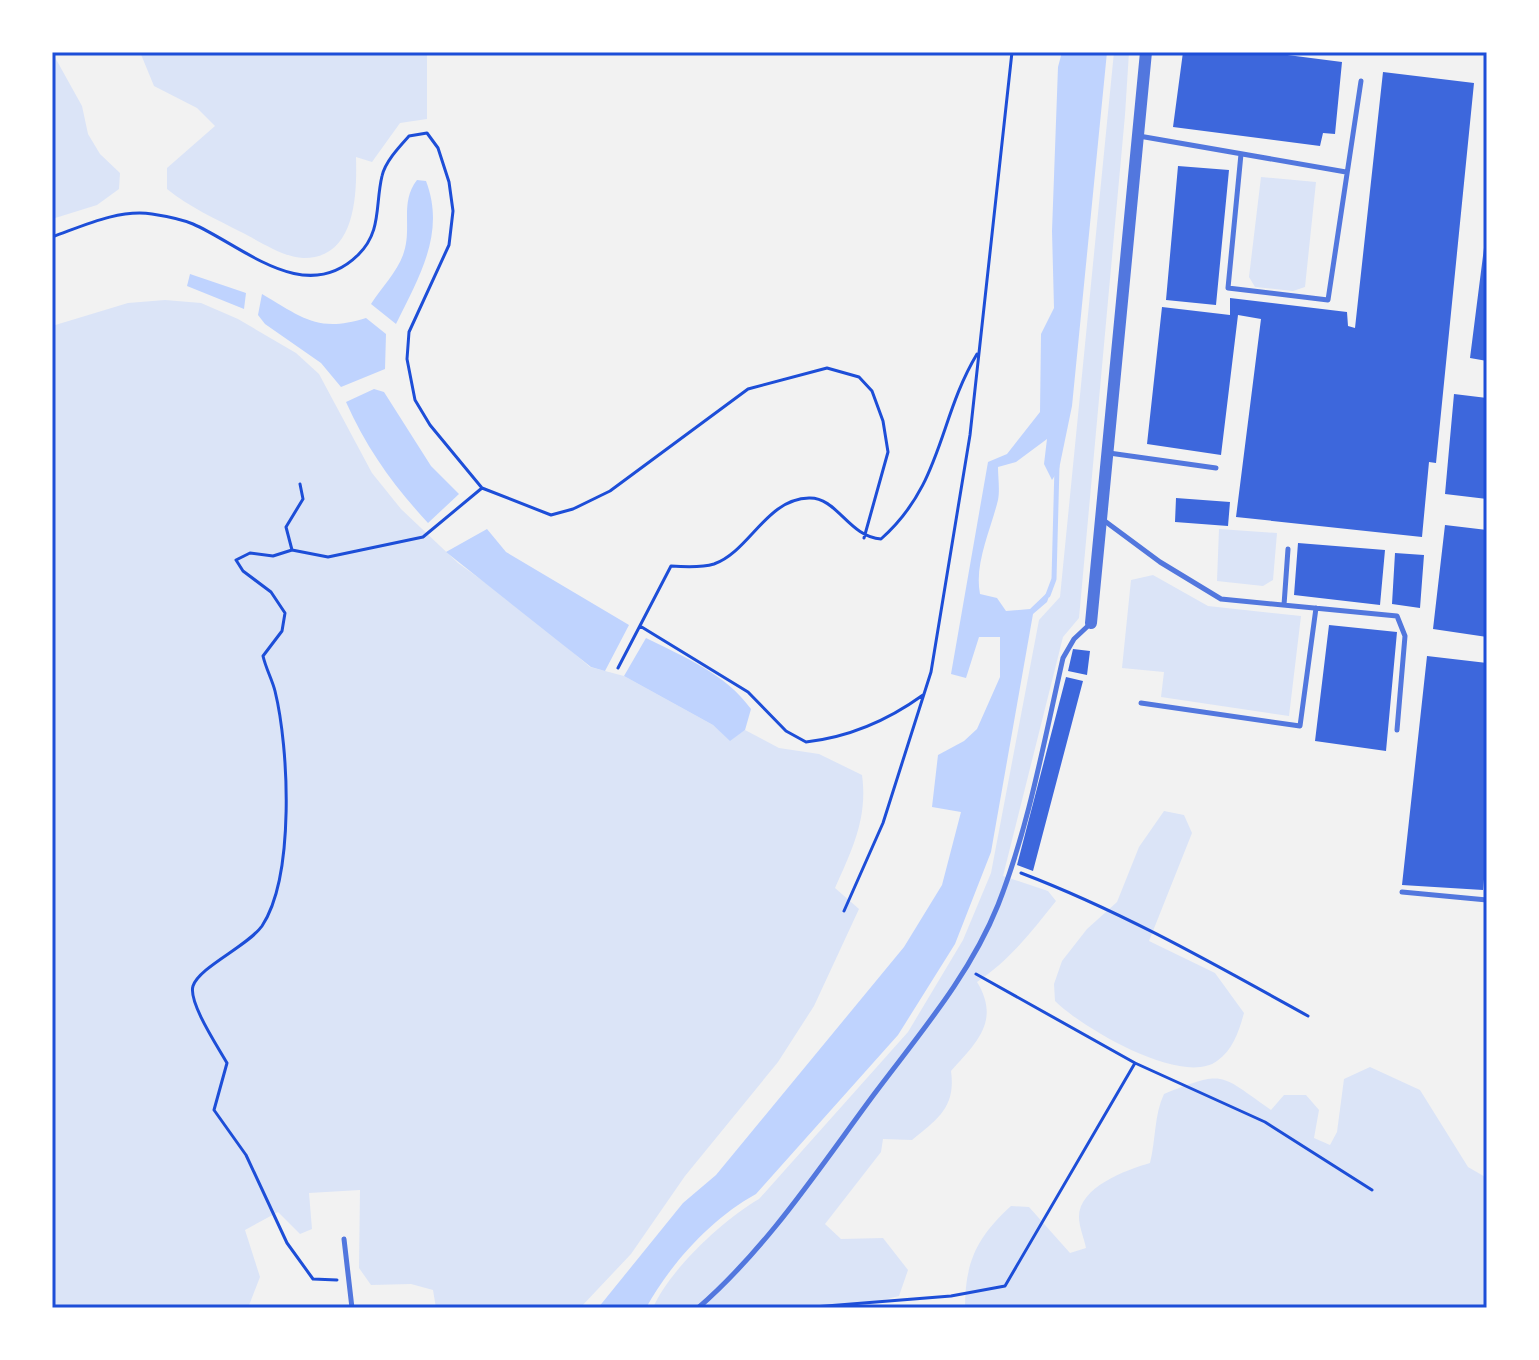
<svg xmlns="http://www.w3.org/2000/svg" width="1539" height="1360" font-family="'DM Sans',sans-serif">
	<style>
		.green { fill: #dbe4f7 }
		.water { fill: #bfd3fe }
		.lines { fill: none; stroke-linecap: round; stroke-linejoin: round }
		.stream { stroke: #bfd3fe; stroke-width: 5 }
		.building { fill: #3d67dc }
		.path { stroke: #1d4ed8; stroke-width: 3 }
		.service { stroke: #5277de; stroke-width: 5 }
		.tertiary { stroke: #5277de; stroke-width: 12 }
		.neatline { fill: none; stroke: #1d4ed8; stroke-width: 3 }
	</style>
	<rect width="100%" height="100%" fill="#f2f2f2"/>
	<!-- green -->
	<path class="green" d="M 52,52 L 82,106 L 88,134 L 100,154 L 120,173 L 119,189 L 97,205 L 52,219 Z
		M 140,52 L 427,52 L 427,119 L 400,123 L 372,162 L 356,157 C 357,194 356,259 303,258 C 283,257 259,241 241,232 C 216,219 189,207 167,189 L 167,168 L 215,126 L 197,108 L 154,86 Z
		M 1114,52 L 1129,52 L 1125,115 L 1079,618 L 1063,637 L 1003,876 L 1048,891 L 1056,901 C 1032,931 1010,960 977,982 C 1001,1021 976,1043 951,1071 C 956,1107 938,1119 912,1140 L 883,1139 L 881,1152 L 825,1224 L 841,1239 L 883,1238 L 908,1270 L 899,1296 C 828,1317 728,1308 653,1308 C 669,1270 724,1219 759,1199 L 908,1032 L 963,940 L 991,873 L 1039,620 L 1060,597 Z
		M 1261,177 L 1316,182 L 1305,287 L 1293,291 L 1255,287 L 1249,277 Z
		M 165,300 L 201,303 L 238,319 L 296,353 L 319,374 L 372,473 L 401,509 L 458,563 L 523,610 L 590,667 L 624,676 L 713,725 L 730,740 L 745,730 L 779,748 L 819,754 L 862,775 C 868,818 852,850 835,888 L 859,909 L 814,1006 L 778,1062 L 685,1176 L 631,1254 L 580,1308 L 436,1308 L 433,1290 L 411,1284 L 371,1285 L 359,1268 L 360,1190 L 309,1193 L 312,1229 L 300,1234 L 278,1212 L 245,1230 L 260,1277 L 248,1308 L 52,1308 L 52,326 L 128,303 Z
		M 1219,529 L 1277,533 L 1273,580 L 1263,586 L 1217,581 Z
		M 1153,575 L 1208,606 L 1301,616 L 1289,716 L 1161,697 L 1164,672 L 1122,668 L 1131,580 Z
		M 1164,811 L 1184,815 L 1192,833 L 1149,941 L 1215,973 L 1244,1013 C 1239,1031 1233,1050 1217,1061 C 1182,1087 1081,1027 1055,1001 L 1054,984 L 1062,961 L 1087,929 L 1117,902 L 1139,847 Z
		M 1370,1067 L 1420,1090 L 1468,1167 L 1487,1178 L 1487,1308 L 965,1308 C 965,1262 977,1237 1011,1206 L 1029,1207 L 1070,1253 L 1086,1248 C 1084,1238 1079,1227 1079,1217 C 1079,1187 1126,1170 1150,1163 C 1156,1139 1154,1115 1164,1094 C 1225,1070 1218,1073 1271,1110 L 1284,1095 L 1306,1095 L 1319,1110 L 1314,1138 L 1330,1145 L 1337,1132 L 1344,1079 Z"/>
	<!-- water -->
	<path class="water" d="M 1062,52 L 1107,52 L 1072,406 L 1059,469 L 1052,480 L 1044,464 L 1047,439 L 1016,462 L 998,467 C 998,477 1000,490 998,500 C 991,529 974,564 980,594 L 997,598 L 1006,611 L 1030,609 L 1052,588 L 1047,602 L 1033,614 L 991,852 L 955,944 L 898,1035 L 756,1194 C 712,1218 670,1264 646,1308 L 598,1308 L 683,1203 L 716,1175 L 904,947 L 942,885 L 961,812 L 932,807 L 938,755 L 964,741 L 977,729 L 1000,677 L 1000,637 L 979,637 L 966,678 L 951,674 L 988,462 L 1007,454 L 1040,412 L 1041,334 L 1054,308 L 1052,231 L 1058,67 Z
		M 417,180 L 426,181 C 446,233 419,277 396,324 L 371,304 C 381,288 397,272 403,255 C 413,228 399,203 417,180 Z
		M 190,274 L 246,293 L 244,309 L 187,286 Z
		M 262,294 C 303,318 318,333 366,318 L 386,334 L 385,369 L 341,387 L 321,363 L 265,324 L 258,315 Z
		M 374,389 L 384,392 L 431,466 L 459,494 L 428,523 C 393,485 367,449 346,402 Z
		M 487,529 L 506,552 L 629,625 L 605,671 L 591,667 L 446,552 Z
		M 646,638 C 684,657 726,674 751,709 L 745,730 L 730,741 L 713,725 L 624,676 Z"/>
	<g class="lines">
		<!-- stream -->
		<path class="stream" d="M 1048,595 L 1054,579 L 1057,466"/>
	</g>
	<!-- building -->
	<path class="building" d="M 1183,52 L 1265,52 L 1342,62 L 1335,134 L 1323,133 L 1320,146 L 1173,127 Z
		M 1383,72 L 1474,83 L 1436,463 L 1429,462 L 1422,537 L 1236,517 L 1261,319 L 1238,315 L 1221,455 L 1147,444 L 1162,307 L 1230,315 L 1230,298 L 1347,312 L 1348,326 L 1355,328 Z
		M 1178,166 L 1229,170 L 1216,305 L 1166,300 Z
		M 1485,240 L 1487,240 L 1487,361 L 1470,358 Z
		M 1454,394 L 1487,398 L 1487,499 L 1445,494 Z
		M 1176,498 L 1230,502 L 1228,526 L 1175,522 Z
		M 1445,525 L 1487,530 L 1487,637 L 1433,629 Z
		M 1298,543 L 1385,550 L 1380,605 L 1294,595 Z
		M 1395,553 L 1424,555 L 1420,608 L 1392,604 Z
		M 1329,625 L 1397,632 L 1386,751 L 1315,741 Z
		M 1073,649 L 1090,651 L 1087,675 L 1068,671 Z
		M 1427,656 L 1487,663 L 1487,847 L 1483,890 L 1402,885 Z
		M 1066,677 L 1083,681 L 1033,871 L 1017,865 Z"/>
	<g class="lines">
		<!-- path -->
		<path class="path" d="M 52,237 C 83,226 118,209 152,214 C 165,216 181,219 193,224 C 243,246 305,307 358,255 C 382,232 375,205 382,176 C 385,162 399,147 409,136 L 427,133 L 438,148 L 449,182 L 453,211 L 449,245 L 409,332 L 407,359 L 415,400 L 430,425 L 482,488 L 551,515 L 573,509 L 610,491 L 748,389 L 827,368 L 859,377 L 872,391 L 883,421 L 888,452 L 864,538
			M 292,550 L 286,527 L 303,499 L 300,484
			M 640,626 L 748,692 L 786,731 L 806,742 C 850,737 887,721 923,695
			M 618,668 L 671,566 C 685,567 701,568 714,564 C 750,551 766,499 809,498 C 837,497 849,537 881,539 C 943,484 938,419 977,354
			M 1021,873 C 1121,911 1214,964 1308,1016
			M 844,911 L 883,823 L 931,672 L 970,435 L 1012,52
			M 976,974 L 1135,1063 L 1265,1122 L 1372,1190
			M 337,1280 L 313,1279 L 287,1243 L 246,1155 L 214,1110 L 227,1063 C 218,1047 188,1002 193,986 C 199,967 248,946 262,926 C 295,876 289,748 275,691 C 272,679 266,669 263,656 L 282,631 L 285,613 L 271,592 L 243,571 L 236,560 L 250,553 L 273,556 L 292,550 L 328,557 L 423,537 L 482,488
			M 801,1308 L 951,1296 L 1005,1286 L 1135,1063"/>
		<!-- service -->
		<path class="service" d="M 1139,136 L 1346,172
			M 1241,154 L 1228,288 L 1328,300 L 1361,81
			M 1109,453 L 1216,468
			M 1102,519 L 1160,562 L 1221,599 L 1397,616 L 1405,636 L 1397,730
			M 1284,605 L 1288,549
			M 1141,703 L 1300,726 L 1316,608
			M 1402,892 L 1487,900
			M 344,1239 L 352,1308
			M 698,1308 C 768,1247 820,1167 875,1093 C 920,1033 970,975 998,905 C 1029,826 1044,741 1063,658 L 1074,639 L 1090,624"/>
		<!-- tertiary -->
		<path class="tertiary" d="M 1091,623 L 1146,52"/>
	</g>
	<!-- border -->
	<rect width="1539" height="1360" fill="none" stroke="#ffffff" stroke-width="108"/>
	<rect x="54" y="54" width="1431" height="1252" class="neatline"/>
</svg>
